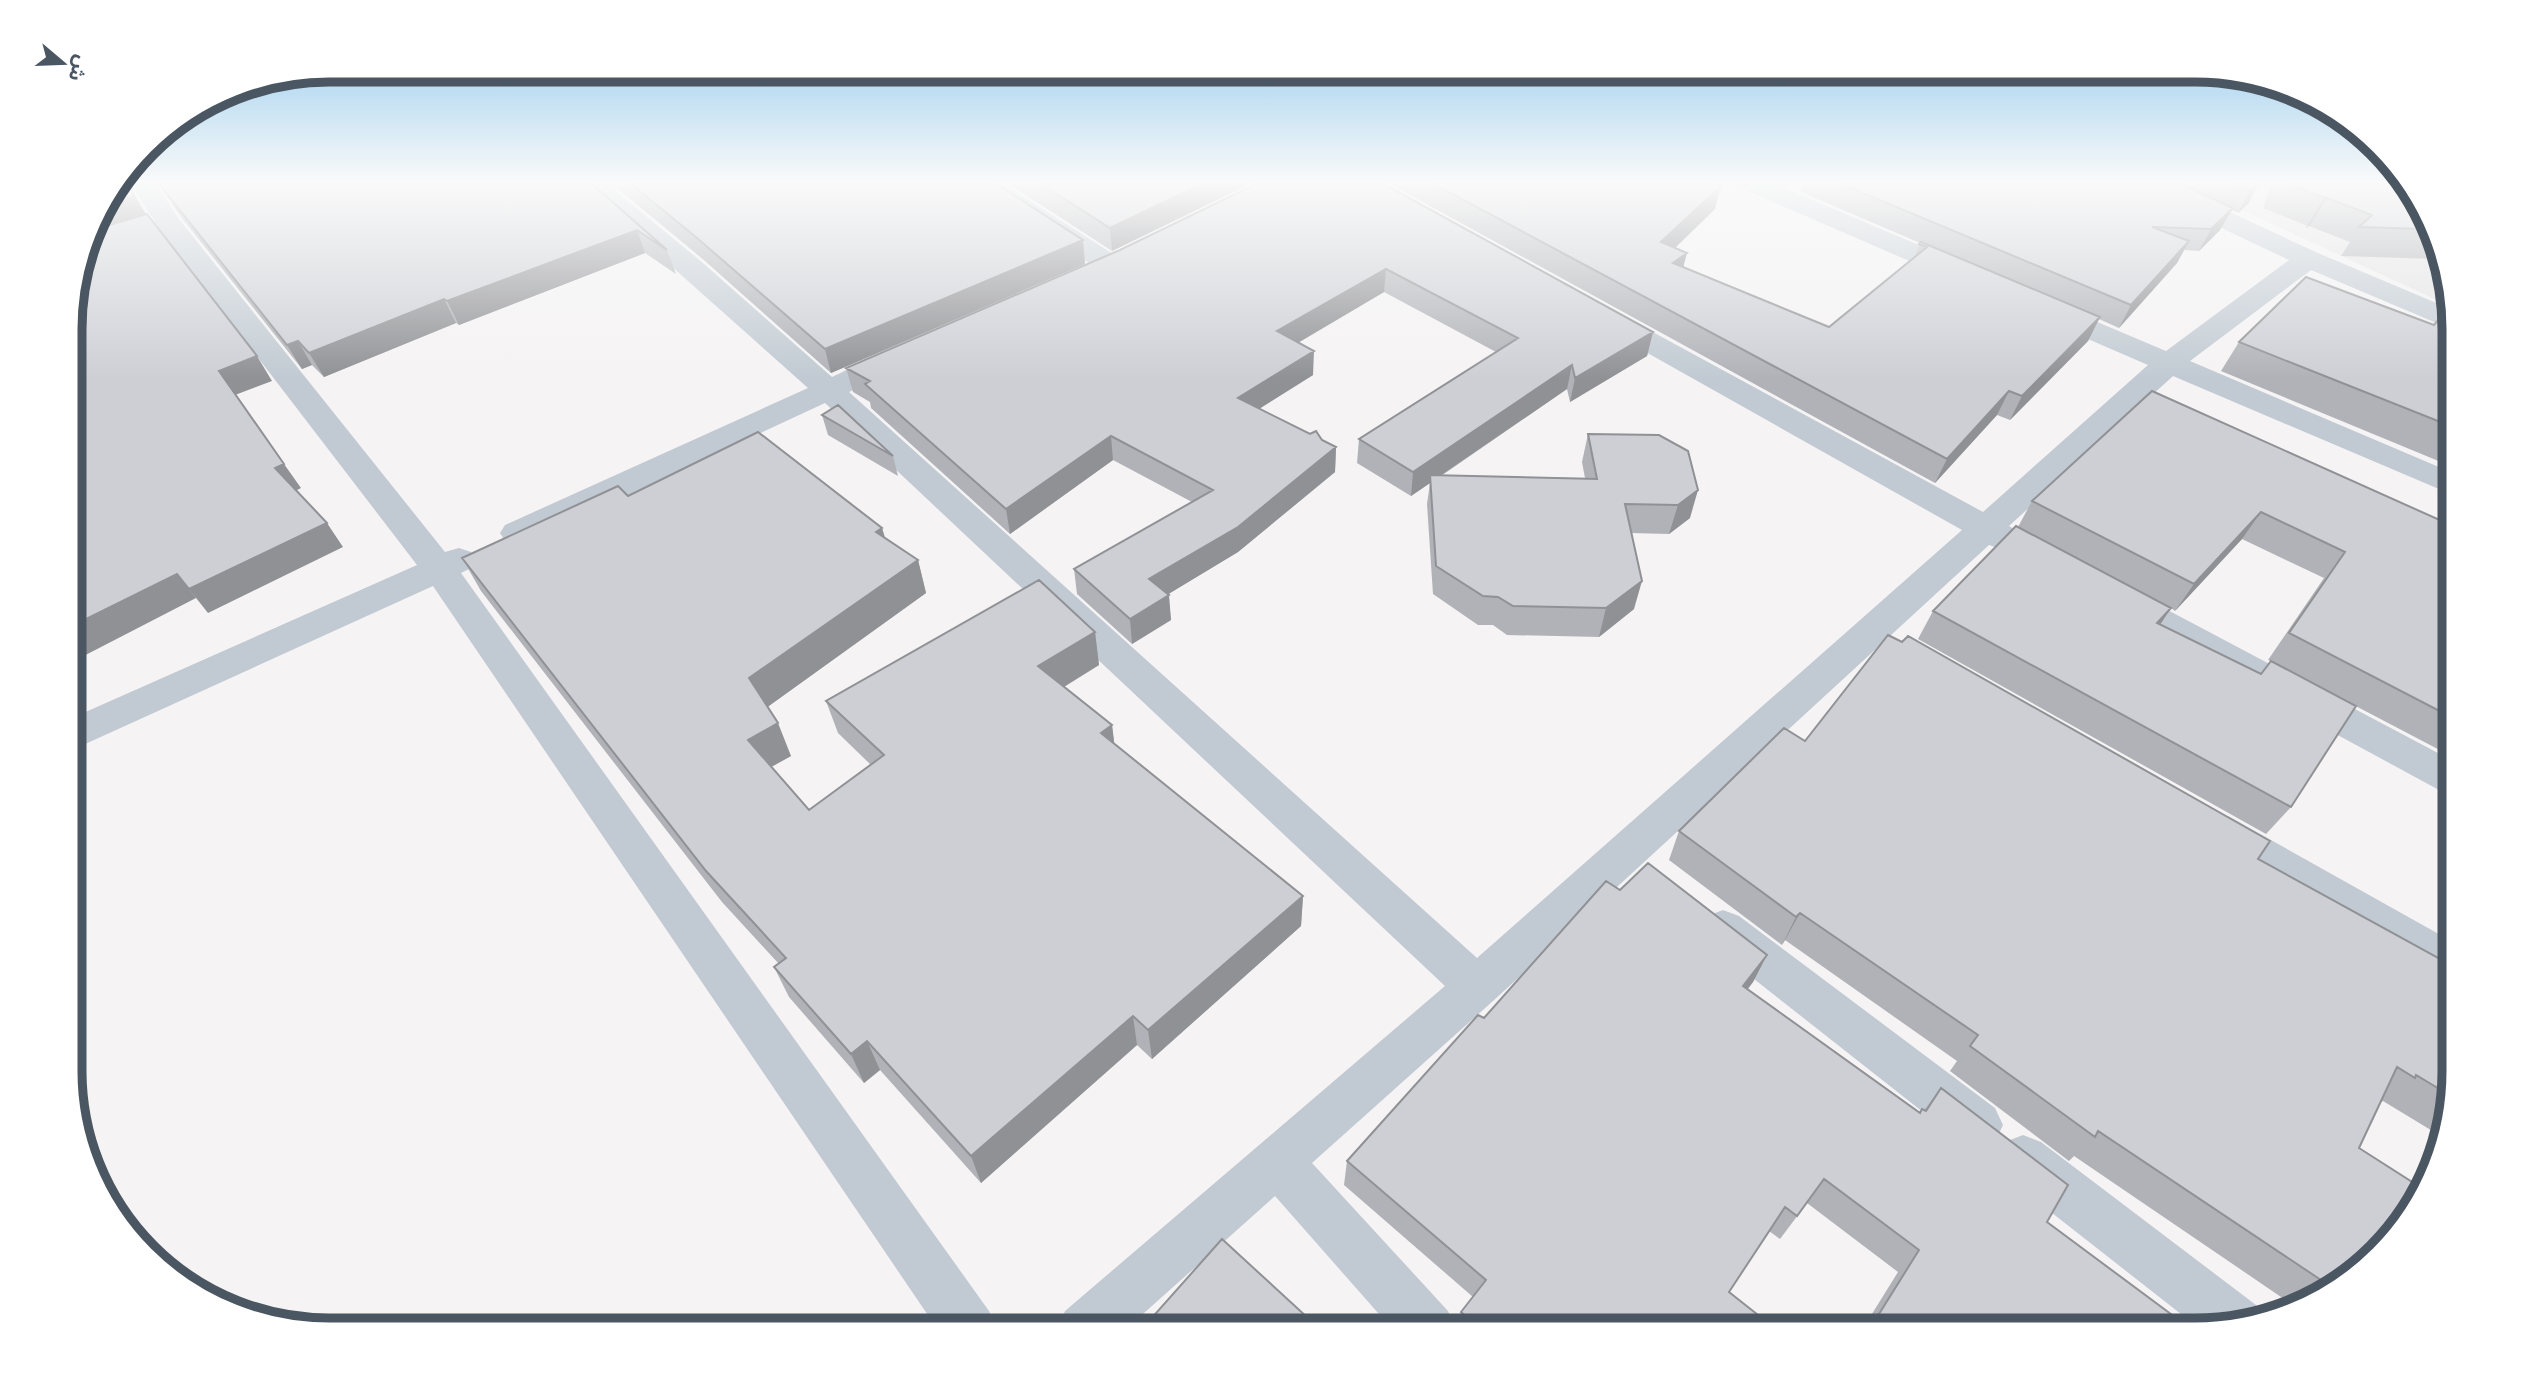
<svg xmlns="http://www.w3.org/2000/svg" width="2524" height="1400" font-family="'Fira Sans Condensed','Noto Sans Arabic',sans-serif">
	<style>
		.education { fill: #e6e4e5 }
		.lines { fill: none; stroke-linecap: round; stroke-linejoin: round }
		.street { fill: #c1cad2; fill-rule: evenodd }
		.wall { fill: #b0b2b7; fill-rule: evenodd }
		.shaded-wall { fill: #909195 }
		.building { fill: #cdcfd5; stroke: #909195; stroke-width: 2 }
		.rim { fill: none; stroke: #4a5661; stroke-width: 9 }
	</style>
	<rect width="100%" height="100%" fill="#f5f3f3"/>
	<!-- education -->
	<path class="education" d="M 2183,183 L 2408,183 L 2452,307 Z"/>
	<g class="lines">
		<!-- street -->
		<path class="street" d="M 130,183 L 155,183 L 179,219 L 445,552 L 459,548 L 471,552 L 476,560 L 471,568 L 461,573 L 989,1311 L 997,1330 L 938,1330 L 433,586 L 72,750 L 72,718 L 417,565 L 160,230 Z
			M 578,183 L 606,183 L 703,263 L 832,377 C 854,367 884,346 909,352 L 913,358 L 909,364 L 849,392 L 1477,958 L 1962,530 L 1596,324 L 1592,318 L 1596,312 L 1606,309 L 1616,312 L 1983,512 L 2148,365 L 2037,317 L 2033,311 L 2037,305 L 2047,302 L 2057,305 L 2166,351 L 2289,260 L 2137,188 L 2134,183 L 2167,183 L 2318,253 L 2453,310 L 2453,330 L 2311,270 L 2190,361 L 2453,473 L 2453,495 L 2173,376 L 2009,526 L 2019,532 L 2024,540 L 2019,548 L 2007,551 L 1989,545 L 1493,1001 L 1312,1163 L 1448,1311 L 1456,1330 L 1393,1330 L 1275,1196 L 1125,1330 L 1057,1330 L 1065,1311 L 1445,986 L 825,403 L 529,541 L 517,544 L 505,541 L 500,533 L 505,525 L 808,388 Z
			M 972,183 L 1002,183 L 1121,259 L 1125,265 L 1121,271 L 1111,273 L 1101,271 L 975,188 Z
			M 1738,183 L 1773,183 L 1973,268 L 1977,274 L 1973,280 L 1963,282 L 1953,280 L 1741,188 Z
			M 2115,586 L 2128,589 L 2453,761 L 2453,795 L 2439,790 L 2102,607 L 2097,598 L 2102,589 Z
			M 2215,812 L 2230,817 L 2453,942 L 2453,985 L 2437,979 L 2200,841 L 2194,829 L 2200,817 Z
			M 1723,910 L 1739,916 L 1995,1108 L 2003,1125 L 1995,1142 L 1978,1148 L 1961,1142 L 1707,942 L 1701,929 L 1707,916 Z
			M 2023,1135 L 2041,1142 L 2256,1305 L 2262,1319 L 2200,1329 L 2005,1176 L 1998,1159 L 2005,1142 Z"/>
	</g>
	<!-- wall -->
	<path class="wall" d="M 158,183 L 591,183 L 667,250 L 676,274 L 645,253 L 459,325 L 456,323 L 324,377 L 312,365 L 302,369 L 181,217 Z
		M 611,183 L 995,183 L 1085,264 L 831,373 L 705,261 Z
		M 1007,183 L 1252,183 L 1112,251 Z
		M 1258,183 L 1653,332 L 1647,356 L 1570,402 L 1567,389 L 1441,476 L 1585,478 L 1582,462 L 1588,434 L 1659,435 L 1690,518 L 1669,534 L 1631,533 L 1634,609 L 1599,637 L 1507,635 L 1493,625 L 1478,625 L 1433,594 L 1427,504 L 1430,483 L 1411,496 L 1357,463 L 1359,439 L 1496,352 L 1384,292 L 1298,343 L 1313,375 L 1259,409 L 1336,447 L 1335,472 L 1238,552 L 1168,594 L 1171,620 L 1132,644 L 1077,594 L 1074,569 L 1192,502 L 1113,460 L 1010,534 L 871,408 L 870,402 L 853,392 L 846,368 L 1120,250 Z
		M 1388,183 L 1712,183 L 1715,209 L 1675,248 L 1684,267 L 1829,327 L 1914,258 L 1920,243 L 1801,192 L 1804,183 L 2259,183 L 2248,204 L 2238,213 L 2232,210 L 2220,230 L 2199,251 L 2184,250 L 2177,263 L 2119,328 L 2099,319 L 2088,341 L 2010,420 L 1997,415 L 1935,483 Z
		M 2272,183 L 2408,183 L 2411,186 L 2435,259 L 2341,256 L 2350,242 L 2309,226 L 2306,228 L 2308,226 L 2263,208 Z
		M 2453,312 L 2453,467 L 2221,371 L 2239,342 L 2434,325 Z
		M 2152,391 L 2453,526 L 2453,757 L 2285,669 L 2291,807 L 2266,834 L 1918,639 L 1933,611 L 2018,527 L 2032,501 ZM 2242,539 L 2324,578 L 2268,660 L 2271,661 L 2260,674 L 2160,624 L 2171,608 L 2175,611 Z
		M 822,415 L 893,456 L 898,476 L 828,435 Z
		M 628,496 L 882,528 L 885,537 L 918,560 L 926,593 L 767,707 L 791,756 L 771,767 L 809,810 L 871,765 L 838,733 L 826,701 L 1095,632 L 1099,665 L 1064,687 L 1112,725 L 1114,743 L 1303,896 L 1301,926 L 1152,1059 L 1137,1045 L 981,1183 L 880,1070 L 864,1083 L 789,997 L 774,967 L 779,964 L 722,902 L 481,591 L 462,558 Z
		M 1805,741 L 2258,859 L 2447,1000 L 2453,1087 L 2439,1135 L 2383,1101 L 2380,1103 L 2359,1148 L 2338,1287 L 2285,1313 L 2290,1303 L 2074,1156 L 2069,1161 L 1950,1071 L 1957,1061 L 1785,940 L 1782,945 L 1669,860 L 1679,831 Z
		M 1620,890 L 1767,955 L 1753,982 L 1748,989 L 1920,1112 L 1924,1110 L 1941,1088 L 2047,1222 L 2191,1329 L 1862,1330 L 1898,1272 L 1807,1203 L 1780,1239 L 1769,1231 L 1729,1292 L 1777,1330 L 1456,1330 L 1461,1312 L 1473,1297 L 1344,1185 L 1347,1161 L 1484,1018 Z"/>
	<!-- shaded-wall -->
	<path class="shaded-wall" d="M 127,183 L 128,183 L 128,184 L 149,219 L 90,237 L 97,214 L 104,205 Z
		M 1204,183 L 1252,183 L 1112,251 L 1110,228 Z
		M 2259,183 L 2248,204 L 2238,213 L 2250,191 Z
		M 1721,186 L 1715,209 L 1656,266 L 1661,242 Z
		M 2327,198 L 2309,226 L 2306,228 L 2323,200 Z
		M 2233,208 L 2220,230 L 2199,251 L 2211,229 Z
		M 637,230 L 645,253 L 459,325 L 447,301 Z
		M 1083,240 L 1085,264 L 831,373 L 825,349 Z
		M 2189,241 L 2177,263 L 2119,328 L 2131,305 Z
		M 1687,253 L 1681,276 L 1673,263 Z
		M 1386,269 L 1384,292 L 1277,355 L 1277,331 Z
		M 444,299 L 456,323 L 324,377 L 309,353 Z
		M 2100,317 L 2088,341 L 2010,420 L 2022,396 Z
		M 1653,332 L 1647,356 L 1570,402 L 1575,378 Z
		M 298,341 L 312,365 L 302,369 L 287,345 Z
		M 1314,351 L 1313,375 L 1238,422 L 1238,398 Z
		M 257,356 L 272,381 L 235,395 L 219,371 Z
		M 1572,365 L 1567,389 L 1431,482 L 1430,475 L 1430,483 L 1411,496 L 1413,472 Z
		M 2009,391 L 1997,415 L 1935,483 L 1947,459 Z
		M 1111,436 L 1113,460 L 1010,534 L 1006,509 Z
		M 1336,447 L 1335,472 L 1238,552 L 1152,604 L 1149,579 Z
		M 284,464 L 301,488 L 291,493 L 275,468 Z
		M 1698,490 L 1690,518 L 1669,534 L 1678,505 Z
		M 2261,512 L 2242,539 L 2175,611 L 2194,584 Z
		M 327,523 L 343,547 L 208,613 L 189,589 Z
		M 882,528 L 891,561 L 876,532 Z
		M 918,560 L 926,593 L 762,711 L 749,678 Z
		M 177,574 L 196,598 L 72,662 L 72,626 Z
		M 1642,581 L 1634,609 L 1599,637 L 1606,608 Z
		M 1169,595 L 1171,620 L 1132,644 L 1130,619 Z
		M 2171,608 L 2152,637 L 2157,623 Z
		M 1095,632 L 1099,665 L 1044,699 L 1038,666 Z
		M 778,723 L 791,756 L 762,772 L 748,740 Z
		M 1112,725 L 1116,757 L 1101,733 Z
		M 1303,896 L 1301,926 L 1152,1059 L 1148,1030 Z
		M 1800,913 L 1785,940 L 1782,945 L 1796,917 Z
		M 1767,955 L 1753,982 L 1729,1013 L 1743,986 Z
		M 1133,1016 L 1137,1045 L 981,1183 L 971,1156 Z
		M 867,1041 L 880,1070 L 864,1083 L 851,1054 Z"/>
	<!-- building -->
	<path class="building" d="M 121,183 L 127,183 L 134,196 L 104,205 Z
		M 159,183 L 591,183 L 667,250 L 637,230 L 447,301 L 444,299 L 309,353 L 298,341 L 287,345 L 167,194 Z
		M 630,183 L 995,183 L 1083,240 L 825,349 L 697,238 Z
		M 1040,183 L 1204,183 L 1110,228 Z
		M 1258,183 L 1382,183 L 1653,332 L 1575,378 L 1572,365 L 1413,472 L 1359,439 L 1518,338 L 1386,269 L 1277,331 L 1314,351 L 1238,398 L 1310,434 L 1316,431 L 1322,440 L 1336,447 L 1238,527 L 1149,579 L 1169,595 L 1130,619 L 1074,569 L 1213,490 L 1111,436 L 1006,509 L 865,384 L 870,381 L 846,368 L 1120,250 Z
		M 1432,183 L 1712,183 L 1721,186 L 1661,242 L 1687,253 L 1673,263 L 1829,327 L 1927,247 L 1919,244 L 1921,242 L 2100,317 L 2022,396 L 2009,391 L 1947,459 Z
		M 1839,183 L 2179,183 L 2233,208 L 2211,229 L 2152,227 L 2189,241 L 2131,305 Z
		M 2233,183 L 2259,183 L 2250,191 Z
		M 2286,183 L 2408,183 L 2411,186 L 2425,229 L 2359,227 L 2372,215 L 2327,198 L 2323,200 L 2325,198 Z
		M 147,214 L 257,356 L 219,371 L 284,464 L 275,468 L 327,523 L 189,589 L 177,574 L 72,626 L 72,296 L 92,230 Z
		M 2306,277 L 2434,325 L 2451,305 L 2453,312 L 2453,427 L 2239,342 Z
		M 2152,391 L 2453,526 L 2453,718 L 2289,633 L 2345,552 L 2261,512 L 2194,584 L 2032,501 Z
		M 838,405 L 893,456 L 822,415 Z
		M 758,432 L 882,528 L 876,532 L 918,560 L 749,678 L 778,723 L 748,740 L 809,810 L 884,755 L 826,701 L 1039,580 L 1095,632 L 1038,666 L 1112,725 L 1101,733 L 1303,896 L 1148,1030 L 1133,1016 L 971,1156 L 867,1041 L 851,1054 L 774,967 L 786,958 L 706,871 L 462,558 L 618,486 L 628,496 Z
		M 1588,434 L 1659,435 L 1688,451 L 1698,490 L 1678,505 L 1625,504 L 1642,581 L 1606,608 L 1513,606 L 1498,597 L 1483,596 L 1436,566 L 1430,475 L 1597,479 Z
		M 2016,526 L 2171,608 L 2157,623 L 2261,674 L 2271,661 L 2356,706 L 2291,807 L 1933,611 Z
		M 1888,635 L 1902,642 L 1908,636 L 2270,841 L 2258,859 L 2453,966 L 2453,986 L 2447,1000 L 2453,1004 L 2453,1087 L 2451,1096 L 2416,1075 L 2415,1078 L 2397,1067 L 2359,1148 L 2423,1189 L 2419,1200 L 2338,1287 L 2321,1295 L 2319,1293 L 2324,1282 L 2098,1131 L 2095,1137 L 1970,1046 L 1978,1035 L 1800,913 L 1796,917 L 1679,831 L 1784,728 L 1805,741 Z
		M 1648,863 L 1767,955 L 1743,986 L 1920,1113 L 1922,1109 L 1926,1111 L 1941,1088 L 2068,1185 L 2047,1222 L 2191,1329 L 1869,1330 L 1919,1250 L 1824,1179 L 1797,1216 L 1785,1207 L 1729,1292 L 1777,1330 L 1482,1330 L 1461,1312 L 1486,1280 L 1347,1161 L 1478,1015 L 1484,1018 L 1606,881 L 1620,890 Z
		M 1222,1239 L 1321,1330 L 1141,1330 Z"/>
	<!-- sky -->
	<linearGradient id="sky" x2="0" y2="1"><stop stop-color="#85c3ea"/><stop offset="0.48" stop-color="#fafafa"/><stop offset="1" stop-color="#fafafa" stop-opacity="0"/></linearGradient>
	<rect width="2524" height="379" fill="url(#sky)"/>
	<!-- crop -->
	<path d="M0 0H2524V1400H0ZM329 82H2195A247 247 0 0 1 2442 329V1071A247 247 0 0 1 2195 1318H329A247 247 0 0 1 82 1071V329A247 247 0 0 1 329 82Z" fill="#fff" fill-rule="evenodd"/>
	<path class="rim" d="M329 82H2195A247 247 0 0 1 2442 329V1071A247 247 0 0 1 2195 1318H329A247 247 0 0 1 82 1071V329A247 247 0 0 1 329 82Z"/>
	<!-- north arrow -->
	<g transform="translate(63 63) rotate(109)" stroke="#ffffff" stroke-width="5" paint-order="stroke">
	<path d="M0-5L12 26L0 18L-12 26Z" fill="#4a5661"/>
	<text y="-10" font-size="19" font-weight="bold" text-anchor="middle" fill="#4a5661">ش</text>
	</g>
</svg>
